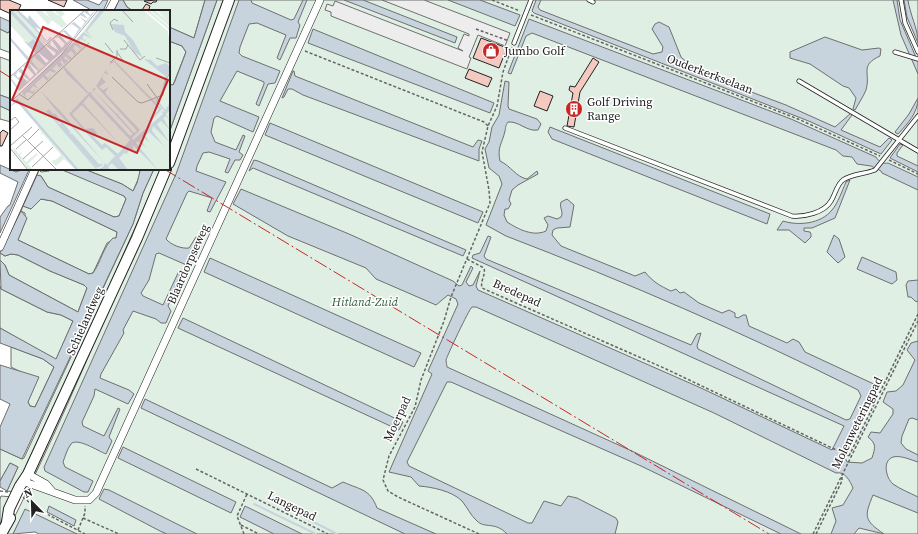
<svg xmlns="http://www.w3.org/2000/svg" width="918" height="534" font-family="'Source Serif 4',serif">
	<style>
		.green { fill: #e0efe3; stroke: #6f6f6f }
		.parking { fill: #ededed; stroke: #6f6f6f }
		.water { fill: #c7d3dd; stroke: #6f6f6f }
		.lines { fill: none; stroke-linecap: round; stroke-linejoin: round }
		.stream { stroke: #c7d3dd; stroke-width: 2 }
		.building { fill: #f3c9c0; stroke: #222 }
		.lane-casing { stroke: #222; stroke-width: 5 }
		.street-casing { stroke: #222; stroke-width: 8 }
		.primary-casing { stroke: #222; stroke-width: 12 }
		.path { stroke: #646464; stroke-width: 1.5; stroke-dasharray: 3 2; stroke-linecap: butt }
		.lane { stroke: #fff; stroke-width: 3.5 }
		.street { stroke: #fff; stroke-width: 7 }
		.primary { stroke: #fff; stroke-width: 10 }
		.power { stroke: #c62828; stroke-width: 1; stroke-dasharray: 14 3 2 3; stroke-linecap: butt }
		.labels { text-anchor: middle; stroke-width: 3; stroke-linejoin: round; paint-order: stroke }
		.poi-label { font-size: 12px; fill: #222; stroke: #fff; text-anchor: start }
		.street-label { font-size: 12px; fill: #222; stroke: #fff }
		.park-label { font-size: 12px; font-style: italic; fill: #2f5e38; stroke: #fff }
		.inset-river { fill: none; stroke: #c7d3dd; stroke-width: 2 }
		.inset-road { fill: none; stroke: #a7a7a7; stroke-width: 1 }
		.view { fill: #c62828; fill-opacity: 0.15; stroke: #c62828; stroke-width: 2 }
		.inset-edge { fill: none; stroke: #222; stroke-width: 2 }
	</style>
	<rect width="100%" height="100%" fill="#fff"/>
	<!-- green -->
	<path class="green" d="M 123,0 L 205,0 L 194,38 L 169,27 L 169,11 L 133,11 L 127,7 Z
		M 217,0 L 225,0 L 169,150 L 169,133 Z
		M 233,0 L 918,0 L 918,534 L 68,534 L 24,513 L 13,534 L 6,534 C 93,362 160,179 233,0 Z
		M 11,28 L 11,53 L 0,49 L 0,29 L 8,33 Z
		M 169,41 L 182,46 L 186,52 L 173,85 L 169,84 Z
		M 0,57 L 11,61 L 11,99 L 0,95 Z
		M 0,106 L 11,111 L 11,122 L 0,119 Z
		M 52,169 C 74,169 104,187 124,196 L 126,199 L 119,216 L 114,217 L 48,187 L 41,176 L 37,175 L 39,170 L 41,172 L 49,171 Z
		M 90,169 L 135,169 L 140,171 L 140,175 L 133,191 L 122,184 L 89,171 Z
		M 154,169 L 161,169 L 89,332 L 14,492 L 7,491 L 18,467 L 10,463 L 0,481 L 0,449 L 22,459 L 24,458 L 133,224 L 143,193 Z
		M 41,199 L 52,201 L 117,232 L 116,238 L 107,243 L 93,273 L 89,274 L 18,240 L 25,222 L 25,213 L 21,211 L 23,206 L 31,209 Z
		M 0,253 L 5,256 L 11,254 L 18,255 L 50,271 L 84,285 L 87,288 L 78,312 L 9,275 L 5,265 L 0,260 Z
		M 0,286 L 1,289 L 47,312 L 61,315 L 73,321 L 56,360 L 0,328 Z
		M 11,347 L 43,359 L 54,367 L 35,407 L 30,406 L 28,402 L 23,373 L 11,367 Z
		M 1,496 L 12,497 L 0,524 L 0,499 Z"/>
	<!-- parking -->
	<path class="parking" d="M 382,0 L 424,0 L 510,33 L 505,46 L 478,35 L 469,57 L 471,58 L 467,69 L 331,16 L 331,12 L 325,10 L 327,4 L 333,6 L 335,1 L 463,51 L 458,48 L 464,34 L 469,36 L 469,34 Z"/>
	<!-- water -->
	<path class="water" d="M 73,0 L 87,0 L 99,5 L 103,0 L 108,0 L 103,11 L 93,11 Z
		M 119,0 L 123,0 L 127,7 L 133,11 L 114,11 Z
		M 205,0 L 217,0 L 169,133 L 169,84 L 173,85 L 175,81 L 186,52 L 182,46 L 169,41 L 169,27 L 194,38 Z
		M 239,0 L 251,0 L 252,3 L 291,20 L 294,19 L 303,0 L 307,0 L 298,22 L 300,25 L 296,38 L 290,38 L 280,60 L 277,58 L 286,35 L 257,23 L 249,24 L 240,47 L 239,53 L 242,56 L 280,71 L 275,83 L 268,84 L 259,106 L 256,104 L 264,84 L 264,82 L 237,71 L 220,101 L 259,117 L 253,132 L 217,116 L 214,118 L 211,132 L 215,142 L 236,150 L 243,135 L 245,136 L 239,152 L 243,155 L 240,160 L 235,160 L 228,173 L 225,172 L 230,159 L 209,152 L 203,153 L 197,166 L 196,171 L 226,182 L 210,212 L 207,211 L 212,198 L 189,191 L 187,193 L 166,239 C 171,245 182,249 189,248 L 196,237 L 198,238 L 194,250 L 197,254 L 191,267 L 159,253 L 156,254 L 149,280 L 141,293 L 143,296 L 163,305 L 179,271 L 182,270 L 168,306 L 171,311 L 166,323 L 161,323 L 156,319 L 133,311 L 123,330 L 124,333 L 101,374 L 100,378 L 129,390 L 134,394 L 128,404 L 95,389 L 94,396 L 82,422 L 83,426 L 104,436 L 118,408 L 120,409 L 109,437 L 112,441 L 106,454 C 98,451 77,437 71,444 C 67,449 65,457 63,462 L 65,467 L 93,481 L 88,492 L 84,492 L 45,471 L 44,467 L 176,174 Z
		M 344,0 L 363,0 L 457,37 L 455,43 Z
		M 448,0 L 480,0 L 520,15 L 515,26 Z
		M 536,0 L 541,0 L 538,7 L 540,10 L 653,54 L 662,52 L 663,47 L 652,29 L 655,24 L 659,22 L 669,27 L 681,57 L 698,72 L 786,105 L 835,127 L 851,113 L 852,115 L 841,130 L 880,147 L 889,138 L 892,140 L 881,154 L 811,122 L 534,13 L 532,11 Z
		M 893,0 L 897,0 L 900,20 L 918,62 L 918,74 L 901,35 Z
		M 904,0 L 908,0 C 910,15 918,28 918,43 L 907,17 Z
		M 0,17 L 11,22 L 11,28 L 8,33 L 0,29 Z
		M 529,19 L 791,119 L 876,157 C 879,162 883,164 888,163 L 918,177 L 918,190 L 882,173 L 881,171 L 871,166 L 857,164 L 852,157 L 843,156 L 836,150 L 532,33 L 526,36 L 511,74 L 508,73 Z
		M 313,29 L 494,103 L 490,113 L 308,43 Z
		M 825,37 L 862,50 L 879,48 L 881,49 L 880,56 C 859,66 871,72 866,90 C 863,97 859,103 855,110 L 853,109 L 856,98 L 849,88 L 843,86 L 810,64 L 790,58 L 790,52 Z
		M 293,71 L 294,71 L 295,76 L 473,147 L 478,140 L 482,141 L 479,149 L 479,161 L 303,95 L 292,89 L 288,89 L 284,97 L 282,98 Z
		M 505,81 L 509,82 L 508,106 L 509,109 L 537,119 L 541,124 L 538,130 C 527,132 519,121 508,122 C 505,126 506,127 505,131 C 502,144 497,147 500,161 C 511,166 516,177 527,179 L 537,171 L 538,174 L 518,185 L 512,190 L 509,200 L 511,204 L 508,209 L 505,209 L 504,215 L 507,222 C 518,229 533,237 546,231 L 548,225 L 544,218 L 548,216 L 557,219 L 561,217 C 564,212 559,208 561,202 L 567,199 L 574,205 L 570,227 L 557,228 L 553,230 L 552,235 L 561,246 L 635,276 L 645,272 C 652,281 660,286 671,291 L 676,289 L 680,293 L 684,292 L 699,303 L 722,313 L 729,310 L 735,313 L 735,317 L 738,318 L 743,315 L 746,315 L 749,326 L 787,343 L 793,339 L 799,342 L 805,352 L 878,386 L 844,455 L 847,462 L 862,463 L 872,458 C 875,448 877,444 868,437 L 871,432 L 880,433 L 893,414 L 893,409 L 883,402 L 887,392 L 896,391 L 903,385 L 915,360 L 907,350 L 911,343 L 918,341 L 918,420 L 912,418 L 909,419 L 902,436 L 901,443 L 906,449 L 918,455 L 918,462 C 911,460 901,455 893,457 C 882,461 886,478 893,484 C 900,489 910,493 918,497 L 918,513 L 873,495 C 864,517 864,520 884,534 L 859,528 L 854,534 L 831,534 L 836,521 L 832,508 L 843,505 L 853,488 C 850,481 845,471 836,473 L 714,413 L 476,307 L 472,307 C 469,309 447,356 446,360 C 446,361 447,366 447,367 L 634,452 L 801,534 L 781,534 L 641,466 L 451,382 L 447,382 L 407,462 L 409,466 L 528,523 L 532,523 L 544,501 L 561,506 L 568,496 L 577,498 L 616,518 L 618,522 L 615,534 L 507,534 C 495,521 485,529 477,521 C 471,516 467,507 462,501 C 452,491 432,487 419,486 L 411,477 L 389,472 L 432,374 L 428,371 L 458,304 L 456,299 L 448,295 L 436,305 L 376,279 L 366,268 L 288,236 L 233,204 L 241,189 L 349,234 L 453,281 L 459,286 L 462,285 L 471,266 L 473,268 L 466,282 L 469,286 L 473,285 L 480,271 L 476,286 L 478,290 L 701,388 L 832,450 L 844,426 L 472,258 L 473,255 L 480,253 L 488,236 L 491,237 L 484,256 L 486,259 L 691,345 L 697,334 L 701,333 L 697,346 L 698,349 L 846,420 L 850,419 L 861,396 L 858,390 C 744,333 626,282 506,236 L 486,225 L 502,184 L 499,176 L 489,168 L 485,149 L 489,142 L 492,127 L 499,115 Z
		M 0,95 L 11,99 L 11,111 L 0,106 Z
		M 918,98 C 918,113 908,123 898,134 L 896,133 L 895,132 L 909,114 Z
		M 270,123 L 483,212 L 478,223 L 265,135 Z
		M 550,127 L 770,214 L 767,224 L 552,139 L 548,132 Z
		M 900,144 L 903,145 L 897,153 L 897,156 L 918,166 L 918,172 L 890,158 Z
		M 254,160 L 258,161 L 466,250 L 463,256 L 253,168 L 249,171 Z
		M 0,165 L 16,172 L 24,169 L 29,170 L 0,233 L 0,217 L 8,206 L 10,205 L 18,182 L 0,173 Z
		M 60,169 L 84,169 L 122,184 L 133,191 L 137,183 L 140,171 L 135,169 L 154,169 L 143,193 L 133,224 L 22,459 L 0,449 L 0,427 L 10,404 L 0,399 L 0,365 L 39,377 L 28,402 L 30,406 L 35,407 L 54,367 L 43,359 L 0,343 L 0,328 L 56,359 L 73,321 L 61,315 L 47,312 L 1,289 L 0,260 L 5,265 L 9,275 L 78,312 L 87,288 L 84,285 L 50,271 L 18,255 L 11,254 L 5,256 L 0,253 L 21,211 L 27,218 L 18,240 L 89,274 L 93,273 C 101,262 103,247 113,238 L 116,238 L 117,232 L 52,201 L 41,199 L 31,209 L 23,206 L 37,175 L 41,176 L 48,187 L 114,217 L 119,216 L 126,199 L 124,196 Z
		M 850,180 L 835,218 L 812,228 L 804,228 L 804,231 L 810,232 L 811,234 L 811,237 L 805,243 L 789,230 L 777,230 L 783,221 C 798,226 821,224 832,210 C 838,203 842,191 846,182 Z
		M 834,235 L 839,239 L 845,257 L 838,263 L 827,252 Z
		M 862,257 L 896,272 L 897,280 L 892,284 L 857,269 Z
		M 210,258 L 421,353 L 414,367 L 204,272 Z
		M 918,280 L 918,302 L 915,301 L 911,297 L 908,297 L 906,285 L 908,281 Z
		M 183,318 L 403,422 L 399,430 L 178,328 Z
		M 145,399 L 332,488 L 343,482 C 361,490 370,489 377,508 L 436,534 L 405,534 L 141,408 Z
		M 123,447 L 236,502 L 231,513 L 118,458 Z
		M 10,463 L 18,467 L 7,491 L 0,487 L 0,481 Z
		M 104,489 L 109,490 L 197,534 L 167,534 L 160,531 L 99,499 Z
		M 49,506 L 76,520 L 74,526 L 47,512 Z
		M 245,506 L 302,534 L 274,534 L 240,517 Z
		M 25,509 L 77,534 L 39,534 L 35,532 L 13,534 Z"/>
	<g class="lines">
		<!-- stream -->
		<path class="stream" d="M 254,504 L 316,534
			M 298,514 L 337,534"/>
	</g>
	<!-- building -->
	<path class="building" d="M 0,0 L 9,0 L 21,5 L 18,11 L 11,11 L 11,14 L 0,9 Z
		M 48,0 L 67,0 L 64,7 Z
		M 157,0 L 156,2 L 153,2 L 151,4 L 144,1 Z
		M 146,4 L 150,6 L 149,9 L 152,11 L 142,10 Z
		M 481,38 L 507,48 L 499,68 L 473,58 Z
		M 593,58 L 599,62 L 580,92 L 574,127 L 567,126 L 573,93 L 569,90 L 570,86 L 575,87 Z
		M 469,69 L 492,78 L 488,87 L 465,78 Z
		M 540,91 L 553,96 L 547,111 L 534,106 Z
		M 3,130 L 8,133 L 2,146 L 0,146 L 0,133 Z"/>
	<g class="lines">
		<!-- lane casing -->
		<g class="lane-casing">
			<path id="lane" d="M 589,0 L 593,2
				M 901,0 L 905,23 L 918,52
				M 514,43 L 531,0
				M 895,52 L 918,59
				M 799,81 L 918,151
				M 565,128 L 792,216 C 804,217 824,213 831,201 C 835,195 837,184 843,180 C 851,174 865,174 875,170 L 918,116"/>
		</g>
		<!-- street casing -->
		<g class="street-casing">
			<path id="street" d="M 109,11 L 115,0
				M 0,247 L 35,169
				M 28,474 L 46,484 L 52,491
				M 25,482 L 75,500 L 89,500 L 96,493 L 320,0"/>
		</g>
		<!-- primary casing -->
		<g class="primary-casing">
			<path id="primary" d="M 169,163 L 229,0
				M 7,522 L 9,509 L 20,486 L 28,474 L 137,238 L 166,169
				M 1,534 L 10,518"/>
		</g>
		<!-- path -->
		<path class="path" d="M 492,0 L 520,11
			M 531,15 L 798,119 L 880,156
			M 476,29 L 509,41
			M 305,51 L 484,122 L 488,126
			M 889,160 L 918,174
			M 467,259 L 484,268 C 486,275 480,281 482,288 L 664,368 L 851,457
			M 849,456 L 918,314
			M 196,469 L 328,534
			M 0,491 L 8,492
			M 23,497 L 37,509 L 85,534
			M 83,518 L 119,534
			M 241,525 L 259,534
			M 78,530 L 85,513 L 85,506
			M 244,534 L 237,516 L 247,494
			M 479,534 L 398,497 L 388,491 L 383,480 L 389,456 L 415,407 L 421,380 L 444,321 L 451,297 L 490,203 L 489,190 L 482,152 L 488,126 L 497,106 L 503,72 L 512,47
			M 813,534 L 918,321
			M 816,534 L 842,481 L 842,476"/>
		<!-- lane -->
		<use href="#lane" class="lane"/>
		<!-- street -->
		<use href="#street" class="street"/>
		<!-- primary -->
		<use href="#primary" class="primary"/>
		<!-- power -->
		<path class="power" d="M 0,71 L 11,78
			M 164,169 L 769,534"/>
	</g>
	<!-- icons -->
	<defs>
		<g id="shop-disc" transform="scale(0.9)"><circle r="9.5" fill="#c62828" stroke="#fff"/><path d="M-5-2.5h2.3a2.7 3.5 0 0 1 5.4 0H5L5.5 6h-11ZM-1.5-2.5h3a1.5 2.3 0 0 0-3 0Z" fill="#fff"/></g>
		<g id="building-disc" transform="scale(0.9)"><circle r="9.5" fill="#c62828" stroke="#fff"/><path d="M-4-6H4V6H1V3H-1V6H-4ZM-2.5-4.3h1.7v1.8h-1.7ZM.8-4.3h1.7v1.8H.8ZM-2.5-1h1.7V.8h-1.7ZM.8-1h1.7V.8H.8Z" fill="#fff"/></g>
	</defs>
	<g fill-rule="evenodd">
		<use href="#shop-disc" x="491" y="51"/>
		<use href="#building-disc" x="574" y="109"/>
	</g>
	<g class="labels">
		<!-- poi labels -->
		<g class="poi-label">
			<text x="504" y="55">Jumbo Golf</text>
			<text x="587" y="106">Golf Driving<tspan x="587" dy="14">Range</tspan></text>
		</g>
		<!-- street labels -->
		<g class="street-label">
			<text transform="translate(710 74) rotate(21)" y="4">Ouderkerkselaan</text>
			<text transform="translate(188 264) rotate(-66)" y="4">Blaardorpseweg</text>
			<text transform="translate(517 293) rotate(24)" y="4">Bredepad</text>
			<text transform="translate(85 321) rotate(-66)" y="4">Schielandweg</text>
			<text transform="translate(397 419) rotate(-65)" y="4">Moerpad</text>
			<text transform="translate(857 423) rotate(-64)" y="4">Molenweteringpad</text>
			<text transform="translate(292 506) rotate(26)" y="4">Langepad</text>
		</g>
		<!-- park labels -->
		<g class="park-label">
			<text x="365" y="306">Hitland-Zuid</text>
		</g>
	</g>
	<!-- overview -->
	<g transform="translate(10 10)">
		<rect width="160" height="160" fill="#fff"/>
		<path d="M 5,0 L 37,32 L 34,35 L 0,1 ZM 25,0 L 31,0 L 40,8 L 34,0 L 41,0 L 50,7 L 44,0 L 51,0 L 55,4 L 51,7 L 57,15 L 52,18 L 42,10 L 38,15 ZM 89,0 L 90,0 L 75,21 L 75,22 L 91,0 L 133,0 L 158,21 L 158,26 L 160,23 L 160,160 L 68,160 L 6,88 L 0,94 L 69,27 ZM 135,0 L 139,0 L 160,18 L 160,21 ZM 140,0 L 145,0 L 158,11 L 147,0 L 160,0 L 160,17 ZM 0,3 L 30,35 L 30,36 L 25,31 L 21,30 L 18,33 L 13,29 L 0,15 ZM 24,47 L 28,48 L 36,56 L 29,60 L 22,51 ZM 26,115 L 33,122 L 66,160 L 54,149 L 46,156 L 41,151 L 47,149 L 51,145 L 33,124 L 29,125 L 32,123 ZM 2,136 L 9,144 L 13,141 L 10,145 L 16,152 L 27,143 L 28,144 L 18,154 L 23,160 L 19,160 L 1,138 L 4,141 Z" fill="#e0efe3"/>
		<path d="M 2,0 L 44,46 L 46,43 L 36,36 L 41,32 L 40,35 L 49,41 L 42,31 L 44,29 L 52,38 L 55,34 L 48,27 L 44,29 L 49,24 L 57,33 L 61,29 L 54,22 L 50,23 L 55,20 L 63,28 L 69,19 L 62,14 L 56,18 L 64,12 L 71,18 L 75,12 L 69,6 L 76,11 L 78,9 L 70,5 L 73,3 L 78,9 L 80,6 L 74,2 L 77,0 L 80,5 L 86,0 L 55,39 L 9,81 L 0,69 L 1,67 L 3,66 L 1,68 L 7,76 L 11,72 L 3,65 L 8,61 L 6,65 L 8,68 L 11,66 L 17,71 L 14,74 L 19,70 L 8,61 L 11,58 L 20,69 L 24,65 L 16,56 L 12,58 L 18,52 L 26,64 L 28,61 L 18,52 L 24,47 L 22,51 L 29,60 L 35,56 L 24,47 L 28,43 L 36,53 L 39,51 L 29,43 L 18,51 L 0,30 L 0,27 L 19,48 L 25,43 L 13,30 L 18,33 L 23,29 L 31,36 L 0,3 ZM 5,0 L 8,0 L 18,9 L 19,5 L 33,21 L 25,17 L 37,31 L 40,27 L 42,28 L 35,34 L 37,32 ZM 90,0 L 95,0 L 77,21 L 83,28 L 75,21 ZM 101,14 L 114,15 L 115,22 L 123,30 L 133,48 L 124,42 L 115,26 L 105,22 ZM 74,22 L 82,29 L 74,25 L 72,28 L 78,33 L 71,29 L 67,32 L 71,37 L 75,34 L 68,42 L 70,38 L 65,35 L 63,38 L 67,43 L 62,47 L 64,44 L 61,41 L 57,44 L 62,48 L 60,50 L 55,46 L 54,49 L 58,50 L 57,52 L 54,54 L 52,50 L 50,52 L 53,55 L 49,58 L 47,54 L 42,59 L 46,61 L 45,63 L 40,61 L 35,65 L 38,68 L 42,64 L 37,71 L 33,67 L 25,74 L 28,79 L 23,76 L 20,80 L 22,82 L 26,79 L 23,84 L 18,82 L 15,84 L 17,89 L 12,83 ZM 134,49 L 141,50 L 147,56 L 156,53 L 160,57 L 160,62 L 155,68 L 153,83 L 151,85 L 155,66 ZM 104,50 L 152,99 L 141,111 L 140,108 L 149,99 L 104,52 L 98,56 ZM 55,57 L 79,83 L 82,81 L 80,83 L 83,82 L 81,84 L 120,126 L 123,124 L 82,79 L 86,78 L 84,81 L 107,104 L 109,103 L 108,105 L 124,123 L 127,121 L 86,76 L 97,58 L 96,61 L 99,65 L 94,63 L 92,68 L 96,72 L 89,77 L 93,80 L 99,77 L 95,83 L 130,120 L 122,128 L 123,130 L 153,104 L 151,101 L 155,102 L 145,90 L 147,89 L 155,100 L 160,93 L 160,100 L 156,104 L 160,112 L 156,106 L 153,108 L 160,120 L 151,111 L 147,114 L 160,133 L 143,116 L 142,121 L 155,137 L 139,122 L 135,126 L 140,133 L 133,127 L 130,129 L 136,138 L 128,131 L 126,133 L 148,160 L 123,135 L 123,141 L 119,139 L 117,144 L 114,143 L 109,148 L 118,160 L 109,160 L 102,153 L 98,156 L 100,160 L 87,160 L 93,157 L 95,153 L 97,155 L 105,146 L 96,137 L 92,140 L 59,104 L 78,84 L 57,64 L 53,58 ZM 79,86 L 120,130 L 108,144 L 95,133 L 92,135 L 84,127 L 87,123 L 83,118 L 75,119 L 62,104 L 72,95 L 112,137 L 73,93 ZM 30,80 L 54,105 L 94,152 L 44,98 ZM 7,88 L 69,160 L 66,160 L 7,92 L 0,97 ZM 37,100 L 87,158 L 86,159 L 36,101 Z" fill="#c7d3dd" fill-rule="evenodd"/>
		<path class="inset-river" d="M 38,100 L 49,112M 44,104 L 60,123M 50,114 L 88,157M 61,124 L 89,156 L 92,154"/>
		<path class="inset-road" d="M 112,0 L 123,12M 103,20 L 100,13 L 104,9 L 108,11M 95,33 L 103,43M 118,35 L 130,50 L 135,46M 110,39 L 116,39 L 118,35 L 114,30M 107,42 L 114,52M 146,48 L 160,53M 100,53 L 107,46 L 107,40M 0,67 L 75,0M 102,67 L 128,92 L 132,93 L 153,85 L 156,69 L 160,63M 137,74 L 150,92M 9,84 L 18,90 L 79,33M 4,89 L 51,45 L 88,0M 0,111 L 5,107 L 9,112 L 0,120M 12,125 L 47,160M 17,131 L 29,119M 0,136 L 22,117M 0,138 L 18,160M 6,139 L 16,130M 24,139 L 33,131M 13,149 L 24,139M 22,157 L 43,137"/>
		<path class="view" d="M 33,17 L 158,70 L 127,143 L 2,90 Z"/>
		<rect width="160" height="160" class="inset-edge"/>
	</g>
	<!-- north arrow -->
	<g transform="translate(32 502) rotate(337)" stroke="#ffffff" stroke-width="3" paint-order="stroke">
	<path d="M0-3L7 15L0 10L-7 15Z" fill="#222222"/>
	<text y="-6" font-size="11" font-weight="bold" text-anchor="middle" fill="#222222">N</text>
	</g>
</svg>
